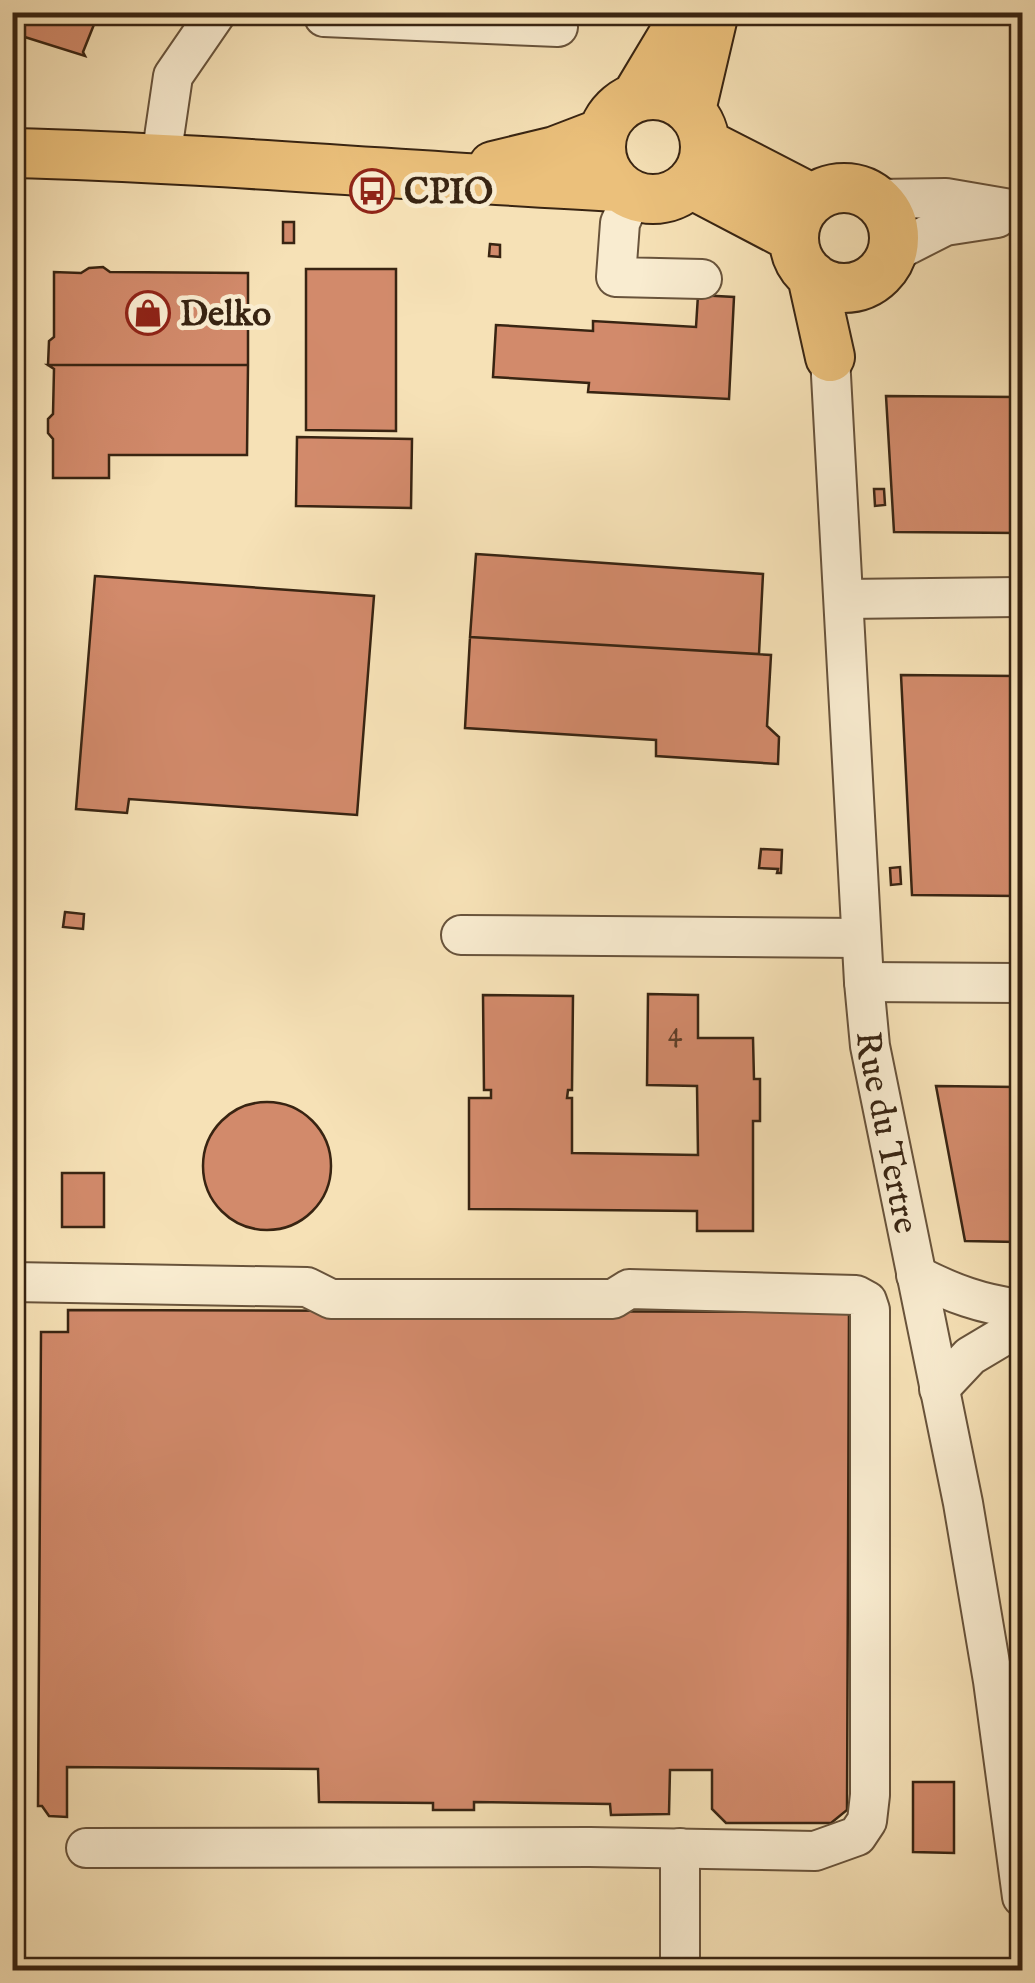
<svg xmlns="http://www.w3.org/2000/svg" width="1035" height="1983" font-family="'IM FELL English',serif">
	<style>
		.building { fill: #d28a6b; stroke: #382412; stroke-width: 2.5 }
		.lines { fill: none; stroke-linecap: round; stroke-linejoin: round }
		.minor-casing { stroke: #68533b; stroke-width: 42 }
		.major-casing { stroke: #382412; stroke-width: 52 }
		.minor { stroke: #f9ecd0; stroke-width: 38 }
		.major { stroke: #ebc07b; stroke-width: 48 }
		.labels { text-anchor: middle; stroke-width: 9; stroke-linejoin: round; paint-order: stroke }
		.number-label { font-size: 30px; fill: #5e3e28 }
		.poi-label { font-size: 35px; font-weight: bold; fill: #382412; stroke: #f9ecd0; text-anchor: start }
		.street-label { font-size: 35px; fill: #382412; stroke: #f9ecd0 }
	</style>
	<rect width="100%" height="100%" fill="#f6e1b6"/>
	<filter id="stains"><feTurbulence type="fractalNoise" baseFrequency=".002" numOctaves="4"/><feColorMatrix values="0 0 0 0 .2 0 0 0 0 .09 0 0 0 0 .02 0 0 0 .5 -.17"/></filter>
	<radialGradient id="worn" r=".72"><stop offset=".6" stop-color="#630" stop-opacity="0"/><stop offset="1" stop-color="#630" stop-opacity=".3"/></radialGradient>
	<!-- building -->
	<path class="building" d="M 12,12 L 99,12 L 83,52 L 85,56 L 12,33 Z
		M 283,222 L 294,222 L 294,243 L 283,243 Z
		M 490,244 L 500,245 L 500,257 L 489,256 Z
		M 103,267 L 110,272 L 248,273 L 248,365 L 48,365 L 49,341 L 54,337 L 54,272 L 81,273 L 89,268 Z
		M 306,269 L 396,269 L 396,431 L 306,430 Z
		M 698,295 L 734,297 L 729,399 L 588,392 L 589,383 L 493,377 L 496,325 L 593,331 L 593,321 L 696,327 Z
		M 48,365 L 248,365 L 247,455 L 109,455 L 109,478 L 53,478 L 53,439 L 48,433 L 48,419 L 53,414 L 54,369 Z
		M 886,396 L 1022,397 L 1022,533 L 894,532 Z
		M 297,437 L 412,439 L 411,508 L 296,506 Z
		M 874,489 L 884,489 L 885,505 L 875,506 Z
		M 476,554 L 763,574 L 759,654 L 470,637 Z
		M 95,576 L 374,596 L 357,815 L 129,799 L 127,813 L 76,809 Z
		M 470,637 L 771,655 L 767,726 L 779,737 L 778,764 L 656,756 L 656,740 L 465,728 Z
		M 901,675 L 1022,676 L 1022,896 L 912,895 Z
		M 761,849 L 782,850 L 781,873 L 777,873 L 778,869 L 759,868 Z
		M 900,867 L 901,884 L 891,885 L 890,868 Z
		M 65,912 L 84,914 L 83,929 L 63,927 Z
		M 648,994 L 698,995 L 698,1038 L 753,1038 L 754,1079 L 760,1079 L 760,1121 L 753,1121 L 753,1231 L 697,1231 L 697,1211 L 469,1209 L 469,1098 L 491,1098 L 491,1090 L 484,1090 L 483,995 L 573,996 L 572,1090 L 568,1090 L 567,1098 L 572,1098 L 572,1153 L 698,1155 L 697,1086 L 647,1085 Z
		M 936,1086 L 1022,1087 L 1022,1242 L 965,1241 Z
		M203 1166a64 64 0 1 1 128 0a64 64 0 1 1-128 0Z
		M 62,1173 L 104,1173 L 104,1227 L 62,1227 Z
		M 68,1310 L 849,1312 L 847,1810 L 831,1823 L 726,1823 L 712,1809 L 712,1770 L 670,1770 L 669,1814 L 611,1815 L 610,1804 L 474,1802 L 474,1810 L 433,1810 L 433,1803 L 319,1802 L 318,1769 L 67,1767 L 67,1817 L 49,1816 L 42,1806 L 38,1806 L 41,1332 L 68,1332 Z
		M 913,1782 L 954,1782 L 954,1853 L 913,1852 Z"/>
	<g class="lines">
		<!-- minor casing -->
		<g class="minor-casing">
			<g id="minor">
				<path d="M 325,12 L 324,17 L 558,27"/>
				<path d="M 161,158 L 173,76 L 217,12"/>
				<path d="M 632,196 L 620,223 L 616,277 L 702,279"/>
				<path d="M 877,199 L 946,198 L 1022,211"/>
				<path d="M 892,253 L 945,226 L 997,218"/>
				<path id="s1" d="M 830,357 L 864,982 L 870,1046 L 963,1503 L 993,1681 L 1022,1897"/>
				<path d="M 844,599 L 1022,597"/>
				<path d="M 461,935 L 861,938"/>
				<path d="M 864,982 L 1022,983"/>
				<path d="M 916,1275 C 951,1293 983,1305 1022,1309"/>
				<path d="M 12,1282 L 307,1287 L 331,1299 L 613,1299 L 629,1289 L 856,1295 L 867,1301 L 870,1310 L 870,1795 L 867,1821 L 857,1836 L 815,1851 L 590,1847 L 86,1848"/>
				<path d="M 939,1389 L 970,1356 L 1022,1325"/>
				<path d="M 680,1970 L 680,1848"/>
			</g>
		</g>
		<!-- major casing -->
		<g class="major-casing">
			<path id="major" d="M601 147a52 52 0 1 1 104 0a52 52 0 1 1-104 0Z
				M 636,97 L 687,12
				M 691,110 L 714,12
				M 706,144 L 813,199
				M 12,153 C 215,158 417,177 619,187
				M 493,166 L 555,151 L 602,133
				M 691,184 L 794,238
				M794 238a50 50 0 1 1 100 0a50 50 0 1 1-100 0Z
				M 812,276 L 830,357"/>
		</g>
		<!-- minor -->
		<use href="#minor" class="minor"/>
		<!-- major -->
		<use href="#major" class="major"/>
	</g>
	<!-- icons -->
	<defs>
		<g id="bus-ring" transform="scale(2.25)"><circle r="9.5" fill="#f9ecd0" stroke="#8f2418" stroke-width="1.5"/><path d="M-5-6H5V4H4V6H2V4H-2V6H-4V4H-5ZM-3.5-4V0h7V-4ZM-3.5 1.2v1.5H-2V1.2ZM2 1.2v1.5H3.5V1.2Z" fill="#8f2418"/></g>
		<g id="shop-ring" transform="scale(2.25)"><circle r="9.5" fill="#f9ecd0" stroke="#8f2418" stroke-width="1.5"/><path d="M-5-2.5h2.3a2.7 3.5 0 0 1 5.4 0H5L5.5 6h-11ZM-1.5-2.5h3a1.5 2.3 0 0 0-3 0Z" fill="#8f2418"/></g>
	</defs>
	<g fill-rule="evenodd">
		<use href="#bus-ring" x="372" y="191"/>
		<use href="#shop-ring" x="148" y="313"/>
	</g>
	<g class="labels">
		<!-- number labels -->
		<g class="number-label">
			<text x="675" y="1041">4</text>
		</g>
		<!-- poi labels -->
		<g class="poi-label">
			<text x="404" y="203">CPIO</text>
			<text x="180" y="325">Delko</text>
		</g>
		<!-- street labels -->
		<g class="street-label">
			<text dy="12" stroke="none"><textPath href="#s1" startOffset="778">Rue du Tertre</textPath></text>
		</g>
	</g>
	<!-- margin -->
	<rect width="1035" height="1983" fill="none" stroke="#f6e1b6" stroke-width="50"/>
	<rect x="15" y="15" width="1005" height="1953" fill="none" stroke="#382412" stroke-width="5"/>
	<rect x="25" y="25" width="985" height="1933" fill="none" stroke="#382412" stroke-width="2.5"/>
	<rect width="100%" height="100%" filter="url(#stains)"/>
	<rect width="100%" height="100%" fill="url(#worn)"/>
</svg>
